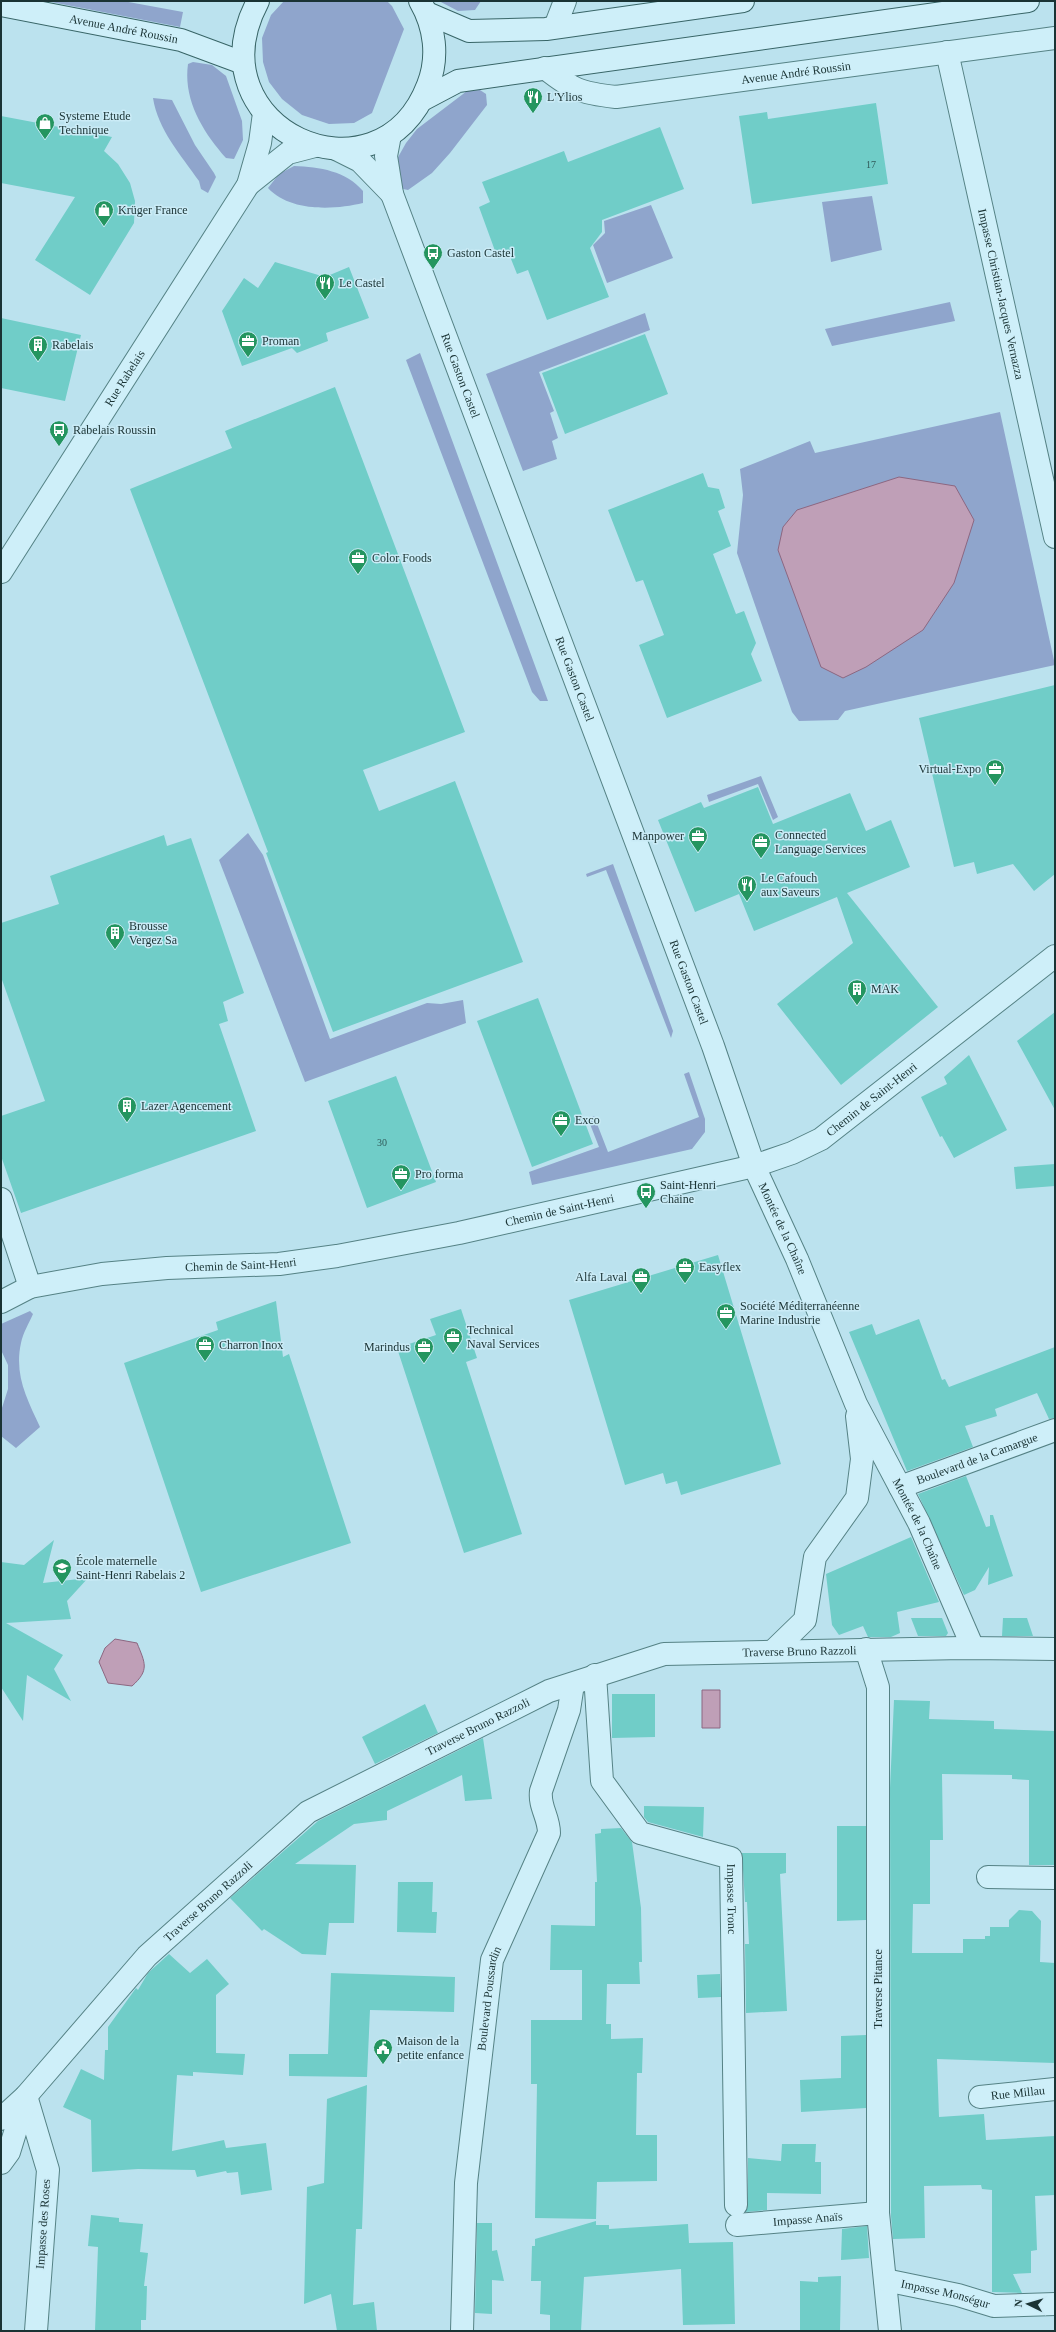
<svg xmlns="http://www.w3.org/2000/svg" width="1056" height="2332" font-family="Georgia,serif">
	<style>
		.green { fill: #8fa5cc }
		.water { fill: #bf9fb7; stroke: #8c6781 }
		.building { fill: #70cdc8 }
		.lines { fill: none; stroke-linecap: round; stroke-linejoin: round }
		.street-casing { stroke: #558285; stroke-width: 24 }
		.secondary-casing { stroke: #386567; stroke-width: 24 }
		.street { stroke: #ceeff9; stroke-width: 22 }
		.secondary { stroke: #ceeff9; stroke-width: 22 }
		.labels { text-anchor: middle; stroke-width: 3; stroke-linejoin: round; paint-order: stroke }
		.number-label { font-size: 10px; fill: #305a59 }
		.street-label { font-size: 12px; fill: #1a3334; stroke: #caebf6 }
		.poi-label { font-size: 12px; fill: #1a3334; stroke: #caebf6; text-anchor: start }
	</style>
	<rect width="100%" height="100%" fill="#bbe2ee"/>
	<!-- green -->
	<path class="green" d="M 46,1 L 123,1 L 183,12 L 180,27 Z
		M 284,1 L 387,1 L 392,6 L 404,29 L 372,113 L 354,123 L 329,124 L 302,115 L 282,99 L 269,82 L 263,62 L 262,38 L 271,15 Z
		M 439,1 L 481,1 L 475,10 L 458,11 Z
		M 193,62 L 212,65 L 226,76 L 242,121 L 243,140 L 234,159 L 226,158 C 203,132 183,100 188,64 Z
		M 480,90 L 486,94 L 487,105 L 450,153 L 432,173 L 408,190 L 403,189 L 396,169 L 397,159 L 406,143 L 417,129 L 467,91 Z
		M 153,98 L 172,100 L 195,145 L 214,173 L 216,177 L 208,193 L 201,189 L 199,181 C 181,155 158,130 153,98 Z
		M 294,166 C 320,167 346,171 363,191 L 363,203 C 334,210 290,212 268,188 L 279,174 Z
		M 872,196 L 882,250 L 831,262 L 822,202 Z
		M 651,205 L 673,258 L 607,283 L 593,245 L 605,233 L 604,221 Z
		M 950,302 L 955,321 L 832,346 L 825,329 Z
		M 645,313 L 650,330 L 539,372 L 554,411 L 550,413 L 558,438 L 552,441 L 557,459 L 523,471 L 486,374 Z
		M 420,353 L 548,701 L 540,701 L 532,692 L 406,360 Z
		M 1000,412 L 1055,665 L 845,711 L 838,720 L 799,721 L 792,712 L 737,553 L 743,495 L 740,469 L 810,441 L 815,453 Z
		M 761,776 L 778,817 L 773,820 L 758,784 L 709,802 L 707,795 Z
		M 248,833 L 263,855 L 330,1039 L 427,1003 L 441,1004 L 463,1000 L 466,1023 L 305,1082 L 219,860 Z
		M 613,864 L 673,1031 L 671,1038 L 606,870 L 587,877 L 586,874 Z
		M 689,1072 L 705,1119 L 705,1132 L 692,1149 L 532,1185 L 529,1172 L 599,1147 L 588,1119 L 594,1116 L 608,1152 L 699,1117 L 684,1074 Z
		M 30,1311 L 33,1314 C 29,1323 23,1333 21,1343 C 14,1375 27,1399 40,1427 L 16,1448 L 1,1436 L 1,1411 L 8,1389 L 8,1365 L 1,1350 L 1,1324 Z"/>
	<!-- water -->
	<path class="water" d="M 899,477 L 955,486 L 974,520 L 954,583 L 923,630 L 866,667 L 843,678 L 821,667 L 778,550 L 783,527 L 797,510 Z
		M 115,1639 L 137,1643 C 145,1663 150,1670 132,1686 L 108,1683 L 99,1662 L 105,1648 Z
		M 702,1690 L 720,1690 L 720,1728 L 702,1728 Z"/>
	<!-- building -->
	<path class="building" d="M 876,103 L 888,184 L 752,204 L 739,116 L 767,112 L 768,119 Z
		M 1,116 L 112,137 L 104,151 L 118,164 L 130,183 L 135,201 L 134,223 L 90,295 L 35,260 L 75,197 L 1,183 Z
		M 660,127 L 684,189 L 602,220 L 602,232 L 590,248 L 609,297 L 547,320 L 528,270 L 517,274 L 509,254 L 498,259 L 479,207 L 490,202 L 482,182 L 564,151 L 568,162 Z
		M 275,262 L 325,277 L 349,267 L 369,318 L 326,333 L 328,341 L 297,353 L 292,348 L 242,366 L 222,311 L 244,278 L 258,288 Z
		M 1,318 L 81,335 L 65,401 L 1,388 Z
		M 645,334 L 668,394 L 565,434 L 542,373 Z
		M 335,387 L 465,732 L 363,770 L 379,811 L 455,781 L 523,962 L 333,1032 L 266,853 L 268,852 L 130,489 L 232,448 L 225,431 Z
		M 703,473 L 708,487 L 719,489 L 725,508 L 718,511 L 731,546 L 713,554 L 736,614 L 744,611 L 756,643 L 751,654 L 762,681 L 667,718 L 639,645 L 664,635 L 643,580 L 636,582 L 608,510 Z
		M 1055,685 L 1055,874 L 1034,891 L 1013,864 L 977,874 L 974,862 L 954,867 L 919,718 Z
		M 758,787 L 773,824 L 850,793 L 866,831 L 891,820 L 910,867 L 847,893 L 938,1007 L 841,1085 L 777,1004 L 853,943 L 837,897 L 754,931 L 739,894 L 695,912 L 658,820 L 701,802 L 704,808 Z
		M 164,835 L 167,846 L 191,838 L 244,993 L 223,1002 L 228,1021 L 219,1024 L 256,1131 L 21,1213 L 1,1156 L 1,1116 L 45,1101 L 1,977 L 1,923 L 59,904 L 50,876 Z
		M 538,998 L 593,1144 L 532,1167 L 477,1021 Z
		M 1055,1012 L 1055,1110 L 1017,1041 Z
		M 969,1055 L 1007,1130 L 954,1158 L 942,1136 L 940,1137 L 921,1097 L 947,1084 L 944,1077 Z
		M 396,1076 L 436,1182 L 367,1208 L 328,1101 Z
		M 1055,1164 L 1055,1186 L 1016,1189 L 1014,1167 Z
		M 718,1255 L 781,1464 L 681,1495 L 677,1481 L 666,1484 L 663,1473 L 625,1485 L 569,1300 Z
		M 276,1301 L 283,1357 L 289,1354 L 351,1543 L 201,1592 L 124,1363 L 218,1330 L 216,1322 Z
		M 461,1309 L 477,1358 L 466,1362 L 522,1534 L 464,1553 L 397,1348 L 436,1335 L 430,1319 Z
		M 919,1319 L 942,1380 L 945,1379 L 949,1387 L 1055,1347 L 1055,1418 L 1049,1419 L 1037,1393 L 995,1409 L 997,1416 L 965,1426 L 973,1447 L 907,1471 L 849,1332 L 872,1324 L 876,1335 Z
		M 966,1476 L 986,1527 L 990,1526 L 990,1515 L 993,1515 L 1013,1576 L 988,1585 L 989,1567 L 975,1590 L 964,1595 L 918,1494 Z
		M 911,1537 L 939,1602 L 897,1612 L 900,1633 L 891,1637 L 868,1637 L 863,1626 L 839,1635 L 832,1625 L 826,1574 Z
		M 54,1540 L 43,1583 L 88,1578 L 67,1601 L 71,1619 L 6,1623 L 63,1655 L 54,1669 L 71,1701 L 27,1675 L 23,1721 L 1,1687 L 1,1562 L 24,1565 Z
		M 911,1618 L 942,1618 L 948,1633 L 946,1636 L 918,1636 Z
		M 1003,1618 L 1027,1618 L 1033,1636 L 1002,1636 Z
		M 612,1694 L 655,1694 L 655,1737 L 612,1738 Z
		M 894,1700 L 930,1701 L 929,1719 L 994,1721 L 994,1729 L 1055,1731 L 1055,1865 L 1029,1865 L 1029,1780 L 1012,1779 L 1012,1775 L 942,1774 L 943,1840 L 930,1840 L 930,1904 L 913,1904 L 912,1953 L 963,1953 L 963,1939 L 985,1939 L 985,1936 L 990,1936 L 990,1927 L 1009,1927 L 1009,1920 L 1019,1910 L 1032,1911 L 1041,1921 L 1040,1962 L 1055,1963 L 1055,2063 L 937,2059 L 939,2117 L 984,2114 L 986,2140 L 1055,2136 L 1055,2195 L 1035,2196 L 1037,2250 L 1031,2251 L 1031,2273 L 1013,2274 L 1022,2293 L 992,2292 L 992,2190 L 982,2189 L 981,2185 L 924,2186 L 925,2238 L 893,2239 L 891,2216 L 890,1788 Z
		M 425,1704 L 438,1733 L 375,1764 L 362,1737 Z
		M 483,1738 L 492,1799 L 465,1801 L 462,1775 L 387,1811 L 387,1820 L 354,1824 L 295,1864 L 356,1865 L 354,1923 L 329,1923 L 326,1955 L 302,1954 L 264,1929 L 262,1931 L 230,1898 L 318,1821 Z
		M 644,1806 L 704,1807 L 703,1837 L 648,1822 L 644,1817 Z
		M 837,1826 L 866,1826 L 866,1920 L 837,1921 Z
		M 621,1828 L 632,1842 L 641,1908 L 642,1962 L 639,1962 L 640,1984 L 607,1984 L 606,2024 L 611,2024 L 611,2039 L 643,2038 L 642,2073 L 637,2073 L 636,2135 L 657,2135 L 657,2181 L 597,2182 L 596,2219 L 535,2218 L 537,2084 L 531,2084 L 531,2020 L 582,2020 L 582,1970 L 550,1970 L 551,1925 L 595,1926 L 595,1882 L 597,1882 L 595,1834 L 601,1833 L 601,1829 Z
		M 742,1853 L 786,1853 L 786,1873 L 780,1874 L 787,2011 L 746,2013 L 745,1944 L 749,1944 L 747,1902 L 745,1902 Z
		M 398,1882 L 433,1882 L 432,1912 L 437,1912 L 436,1933 L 397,1932 Z
		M 169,1954 L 190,1973 L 207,1959 L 229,1984 L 216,1995 L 216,2053 L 245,2054 L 243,2075 L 193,2072 L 193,2076 L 177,2075 L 172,2151 L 224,2140 L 226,2148 L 266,2143 L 272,2190 L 241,2195 L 238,2172 L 227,2173 L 226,2171 L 197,2177 L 195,2170 L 138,2169 L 92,2172 L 91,2120 L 63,2107 L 81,2069 L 104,2080 L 105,2050 L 108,2050 L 108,2027 L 136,1988 L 138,1990 L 148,1973 Z
		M 331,1973 L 455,1977 L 454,2012 L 370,2010 L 367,2077 L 289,2076 L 289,2054 L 328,2054 Z
		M 720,1974 L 721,1997 L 698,1998 L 697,1975 Z
		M 866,2035 L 866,2108 L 801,2112 L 800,2080 L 841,2078 L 841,2036 Z
		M 367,2085 L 362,2229 L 356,2229 L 353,2305 L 374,2302 L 377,2331 L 337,2331 L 331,2294 L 304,2304 L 307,2187 L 324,2183 L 327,2099 Z
		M 782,2144 L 816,2144 L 815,2162 L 821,2162 L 821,2194 L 767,2193 L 767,2210 L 746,2212 L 748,2205 L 748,2158 L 781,2161 Z
		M 91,2215 L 119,2218 L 119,2222 L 143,2224 L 140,2252 L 148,2253 L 144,2286 L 147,2286 L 146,2320 L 141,2320 L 141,2331 L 95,2331 L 98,2247 L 88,2246 Z
		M 596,2221 L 596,2225 L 609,2225 L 609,2229 L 688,2224 L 689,2243 L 733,2242 L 735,2324 L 683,2325 L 681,2269 L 584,2277 L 581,2331 L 550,2331 L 550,2315 L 540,2314 L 541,2281 L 531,2281 L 532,2246 L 535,2246 L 535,2239 Z
		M 477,2223 L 492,2223 L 492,2251 L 497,2250 L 504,2281 L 492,2280 L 492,2314 L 475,2313 Z
		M 867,2226 L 869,2258 L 841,2260 L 842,2229 Z
		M 841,2276 L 840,2331 L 800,2331 L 800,2281 L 818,2282 L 818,2277 Z"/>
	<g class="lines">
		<!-- street casing -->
		<g class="street-casing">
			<g id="street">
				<path d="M 555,27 L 565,1"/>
				<path id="s1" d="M 947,52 L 1055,537"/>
				<path id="s2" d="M 545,68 C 573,90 580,93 616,97 L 1055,38"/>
				<path id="s3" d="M 390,135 L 386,156 L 392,194 L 713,1046 L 754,1166 L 797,1259 L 856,1404 L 919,1523 L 973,1648"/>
				<path d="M 336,149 L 360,161 L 392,194"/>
				<path d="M 248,185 L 288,153 L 315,146"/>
				<path id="s4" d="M 1,572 L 248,185 L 260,143 L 264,113"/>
				<path d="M 1,1199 L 30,1287"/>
				<path id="s5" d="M 1,1302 L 30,1287 L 102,1274 L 167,1268 L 279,1264 L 337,1256 L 459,1233 L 754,1166 L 792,1153 L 821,1139 L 1055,956"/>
				<path id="s6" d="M 900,1487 L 1055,1430"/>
				<path d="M 866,1649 L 878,1687 L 878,2213 L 890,2331"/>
				<path d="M 773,1651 L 805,1620 L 815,1557 L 857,1498 L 862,1459 L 857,1416"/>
				<path id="s7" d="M 595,1675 L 602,1781 L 640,1833 L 731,1858 L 736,2205"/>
				<path d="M 988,1877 L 1055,1878"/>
				<path d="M 26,2096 L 48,2170 L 36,2331"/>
				<path id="s8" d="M 980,2097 L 1055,2089"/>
				<path id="s9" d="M 1,2119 L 26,2096 L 147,1956 L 308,1812 L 549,1691 L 664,1654 L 963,1648 L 1055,1649"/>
				<path d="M 1,2163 L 9,2152 L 26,2097"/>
				<path id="s10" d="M 737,2225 L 878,2213"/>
				<path id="s11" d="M 885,2280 L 958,2295 L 994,2306 L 1055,2304"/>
				<path id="s12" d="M 462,2331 L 466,2183 L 492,1960 L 549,1833 C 549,1817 539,1807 541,1791 L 569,1710 L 573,1684"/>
			</g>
		</g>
		<!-- secondary casing -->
		<g class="secondary-casing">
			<g id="secondary">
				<path d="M 258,1 C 190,129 379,213 428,85 C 439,57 435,27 420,1"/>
				<path id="s13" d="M 1,5 L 181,40 L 243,63"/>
				<path d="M 427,13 L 469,31 L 546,29 L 743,1"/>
				<path d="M 422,100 L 458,81 L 1028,1"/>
			</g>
		</g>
		<!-- street -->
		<use href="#street" class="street"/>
		<!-- secondary -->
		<use href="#secondary" class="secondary"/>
	</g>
	<!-- icons -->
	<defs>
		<g id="restaurant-pin" transform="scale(1)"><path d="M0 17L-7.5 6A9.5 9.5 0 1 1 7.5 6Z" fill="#24955f" stroke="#caebf6"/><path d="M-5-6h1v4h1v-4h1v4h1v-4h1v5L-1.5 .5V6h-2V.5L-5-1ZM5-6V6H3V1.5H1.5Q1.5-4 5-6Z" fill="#fff"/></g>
		<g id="shop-pin" transform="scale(1)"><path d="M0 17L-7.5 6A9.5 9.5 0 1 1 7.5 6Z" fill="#24955f" stroke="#caebf6"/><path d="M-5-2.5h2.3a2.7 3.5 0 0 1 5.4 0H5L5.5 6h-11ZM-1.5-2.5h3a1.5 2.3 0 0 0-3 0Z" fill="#fff"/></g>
		<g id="bus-pin" transform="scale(1)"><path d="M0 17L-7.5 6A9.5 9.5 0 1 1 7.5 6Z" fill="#24955f" stroke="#caebf6"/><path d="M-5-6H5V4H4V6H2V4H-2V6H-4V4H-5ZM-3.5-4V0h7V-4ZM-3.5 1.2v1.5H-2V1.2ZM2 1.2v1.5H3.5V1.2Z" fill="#fff"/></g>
		<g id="office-pin" transform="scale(1)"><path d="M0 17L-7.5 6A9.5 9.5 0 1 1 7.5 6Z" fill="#24955f" stroke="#caebf6"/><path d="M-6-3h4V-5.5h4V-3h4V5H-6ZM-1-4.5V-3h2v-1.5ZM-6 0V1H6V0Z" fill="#fff"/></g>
		<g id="building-pin" transform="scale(1)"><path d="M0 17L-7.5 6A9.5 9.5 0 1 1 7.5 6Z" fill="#24955f" stroke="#caebf6"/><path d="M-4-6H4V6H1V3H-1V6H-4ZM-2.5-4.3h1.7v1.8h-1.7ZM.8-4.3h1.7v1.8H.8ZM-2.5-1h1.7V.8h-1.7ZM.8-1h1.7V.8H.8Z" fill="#fff"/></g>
		<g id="school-pin" transform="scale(1)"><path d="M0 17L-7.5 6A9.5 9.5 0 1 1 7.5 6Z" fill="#24955f" stroke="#caebf6"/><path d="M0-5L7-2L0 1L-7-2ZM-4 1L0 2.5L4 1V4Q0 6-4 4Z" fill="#fff"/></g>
		<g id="civic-pin" transform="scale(1)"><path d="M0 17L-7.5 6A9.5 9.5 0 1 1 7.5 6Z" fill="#24955f" stroke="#caebf6"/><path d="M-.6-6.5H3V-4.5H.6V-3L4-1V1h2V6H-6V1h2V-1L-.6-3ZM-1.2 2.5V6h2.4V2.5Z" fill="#fff"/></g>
	</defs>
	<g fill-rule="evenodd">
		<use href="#restaurant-pin" x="533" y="97"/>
		<use href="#shop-pin" x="45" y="123"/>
		<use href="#shop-pin" x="104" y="210"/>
		<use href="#bus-pin" x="433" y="253"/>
		<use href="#restaurant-pin" x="325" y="283"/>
		<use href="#office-pin" x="248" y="341"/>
		<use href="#building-pin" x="38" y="345"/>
		<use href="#bus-pin" x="59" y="430"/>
		<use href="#office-pin" x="358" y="558"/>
		<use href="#office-pin" x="995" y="769"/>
		<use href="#office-pin" x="698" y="836"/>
		<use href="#office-pin" x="761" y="842"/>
		<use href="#restaurant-pin" x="747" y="885"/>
		<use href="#building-pin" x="115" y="933"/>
		<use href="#building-pin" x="857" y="989"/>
		<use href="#building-pin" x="127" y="1106"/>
		<use href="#office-pin" x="561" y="1120"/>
		<use href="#office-pin" x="401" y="1174"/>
		<use href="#bus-pin" x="646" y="1192"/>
		<use href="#office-pin" x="685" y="1267"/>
		<use href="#office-pin" x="641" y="1277"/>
		<use href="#office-pin" x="726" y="1313"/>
		<use href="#office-pin" x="453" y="1337"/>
		<use href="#office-pin" x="205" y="1345"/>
		<use href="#office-pin" x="424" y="1347"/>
		<use href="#school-pin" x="62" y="1568"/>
		<use href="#civic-pin" x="383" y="2048"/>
	</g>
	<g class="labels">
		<!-- number labels -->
		<g class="number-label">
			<text x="871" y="168">17</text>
			<text x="382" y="1146">30</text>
		</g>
		<!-- street labels -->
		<g class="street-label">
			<text dy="4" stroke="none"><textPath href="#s13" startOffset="125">Avenue André Roussin</textPath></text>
			<text dy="4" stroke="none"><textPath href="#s2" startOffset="260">Avenue André Roussin</textPath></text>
			<text dy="4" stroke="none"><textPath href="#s1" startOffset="248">Impasse Christian-Jacques Vernazza</textPath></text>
			<text dy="4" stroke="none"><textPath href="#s3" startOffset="254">Rue Gaston Castel</textPath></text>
			<text dy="4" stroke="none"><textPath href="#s4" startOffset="230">Rue Rabelais</textPath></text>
			<text dy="4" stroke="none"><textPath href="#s3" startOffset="578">Rue Gaston Castel</textPath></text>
			<text dy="4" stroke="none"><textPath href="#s3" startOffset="902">Rue Gaston Castel</textPath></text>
			<text dy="4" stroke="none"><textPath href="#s5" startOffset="905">Chemin de Saint-Henri</textPath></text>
			<text dy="4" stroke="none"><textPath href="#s5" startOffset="569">Chemin de Saint-Henri</textPath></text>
			<text dy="4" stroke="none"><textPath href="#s3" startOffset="1166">Montée de la Chaîne</textPath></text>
			<text dy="4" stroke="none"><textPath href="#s5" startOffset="245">Chemin de Saint-Henri</textPath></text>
			<text dy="4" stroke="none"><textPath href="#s6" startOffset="82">Boulevard de la Camargue</textPath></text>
			<text dy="4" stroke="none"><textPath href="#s3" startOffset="1491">Montée de la Chaîne</textPath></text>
			<text dy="4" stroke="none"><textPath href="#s9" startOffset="961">Traverse Bruno Razzoli</textPath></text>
			<text dy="4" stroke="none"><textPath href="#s9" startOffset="625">Traverse Bruno Razzoli</textPath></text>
			<text dy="4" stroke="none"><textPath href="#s7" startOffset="306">Impasse Tronc</textPath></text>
			<text dy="4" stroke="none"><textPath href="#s9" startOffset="301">Traverse Bruno Razzoli</textPath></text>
			<text transform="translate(878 1989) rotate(-90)" y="4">Traverse Pitance</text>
			<text dy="4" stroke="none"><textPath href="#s12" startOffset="334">Boulevard Poussardin</textPath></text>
			<text dy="4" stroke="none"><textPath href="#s8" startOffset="38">Rue Millau</textPath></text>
			<text dy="4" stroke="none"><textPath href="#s10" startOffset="71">Impasse Anaïs</textPath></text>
			<text transform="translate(43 2224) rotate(-86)" y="4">Impasse des Roses</text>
			<text dy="4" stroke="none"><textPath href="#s11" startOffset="62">Impasse Monségur</textPath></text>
		</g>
		<!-- poi labels -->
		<g class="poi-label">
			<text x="547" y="101">L'Ylios</text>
			<text x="59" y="120">Systeme Etude<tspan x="59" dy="14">Technique</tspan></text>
			<text x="118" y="214">Krüger France</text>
			<text x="447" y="257">Gaston Castel</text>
			<text x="339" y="287">Le Castel</text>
			<text x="262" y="345">Proman</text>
			<text x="52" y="349">Rabelais</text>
			<text x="73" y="434">Rabelais Roussin</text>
			<text x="372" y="562">Color Foods</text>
			<text x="981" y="773" text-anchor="end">Virtual-Expo</text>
			<text x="775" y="839">Connected<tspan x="775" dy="14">Language Services</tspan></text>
			<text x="684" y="840" text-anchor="end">Manpower</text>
			<text x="761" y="882">Le Cafouch<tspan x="761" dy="14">aux Saveurs</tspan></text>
			<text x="129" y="930">Brousse<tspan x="129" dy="14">Vergez Sa</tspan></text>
			<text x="871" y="993">MAK</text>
			<text x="141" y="1110">Lazer Agencement</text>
			<text x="575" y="1124">Exco</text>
			<text x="415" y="1178">Pro forma</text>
			<text x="660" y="1189">Saint-Henri<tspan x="660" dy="14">Chaine</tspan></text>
			<text x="699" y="1271">Easyflex</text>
			<text x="627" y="1281" text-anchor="end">Alfa Laval</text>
			<text x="740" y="1310">Société Méditerranéenne<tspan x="740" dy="14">Marine Industrie</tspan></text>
			<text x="467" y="1334">Technical<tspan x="467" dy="14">Naval Services</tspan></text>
			<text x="219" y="1349">Charron Inox</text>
			<text x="410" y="1351" text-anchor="end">Marindus</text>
			<text x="76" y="1565">École maternelle<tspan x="76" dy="14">Saint-Henri Rabelais 2</tspan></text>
			<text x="397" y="2045">Maison de la<tspan x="397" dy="14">petite enfance</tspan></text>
		</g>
	</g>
	<!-- border -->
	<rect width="1056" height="2332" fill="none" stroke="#1a3334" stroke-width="4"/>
	<!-- north arrow -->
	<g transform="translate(1028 2304) rotate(275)" stroke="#caebf6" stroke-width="3" paint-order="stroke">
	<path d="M0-3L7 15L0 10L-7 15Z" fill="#1a3334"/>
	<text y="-6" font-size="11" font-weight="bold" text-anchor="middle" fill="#1a3334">N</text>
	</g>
</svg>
